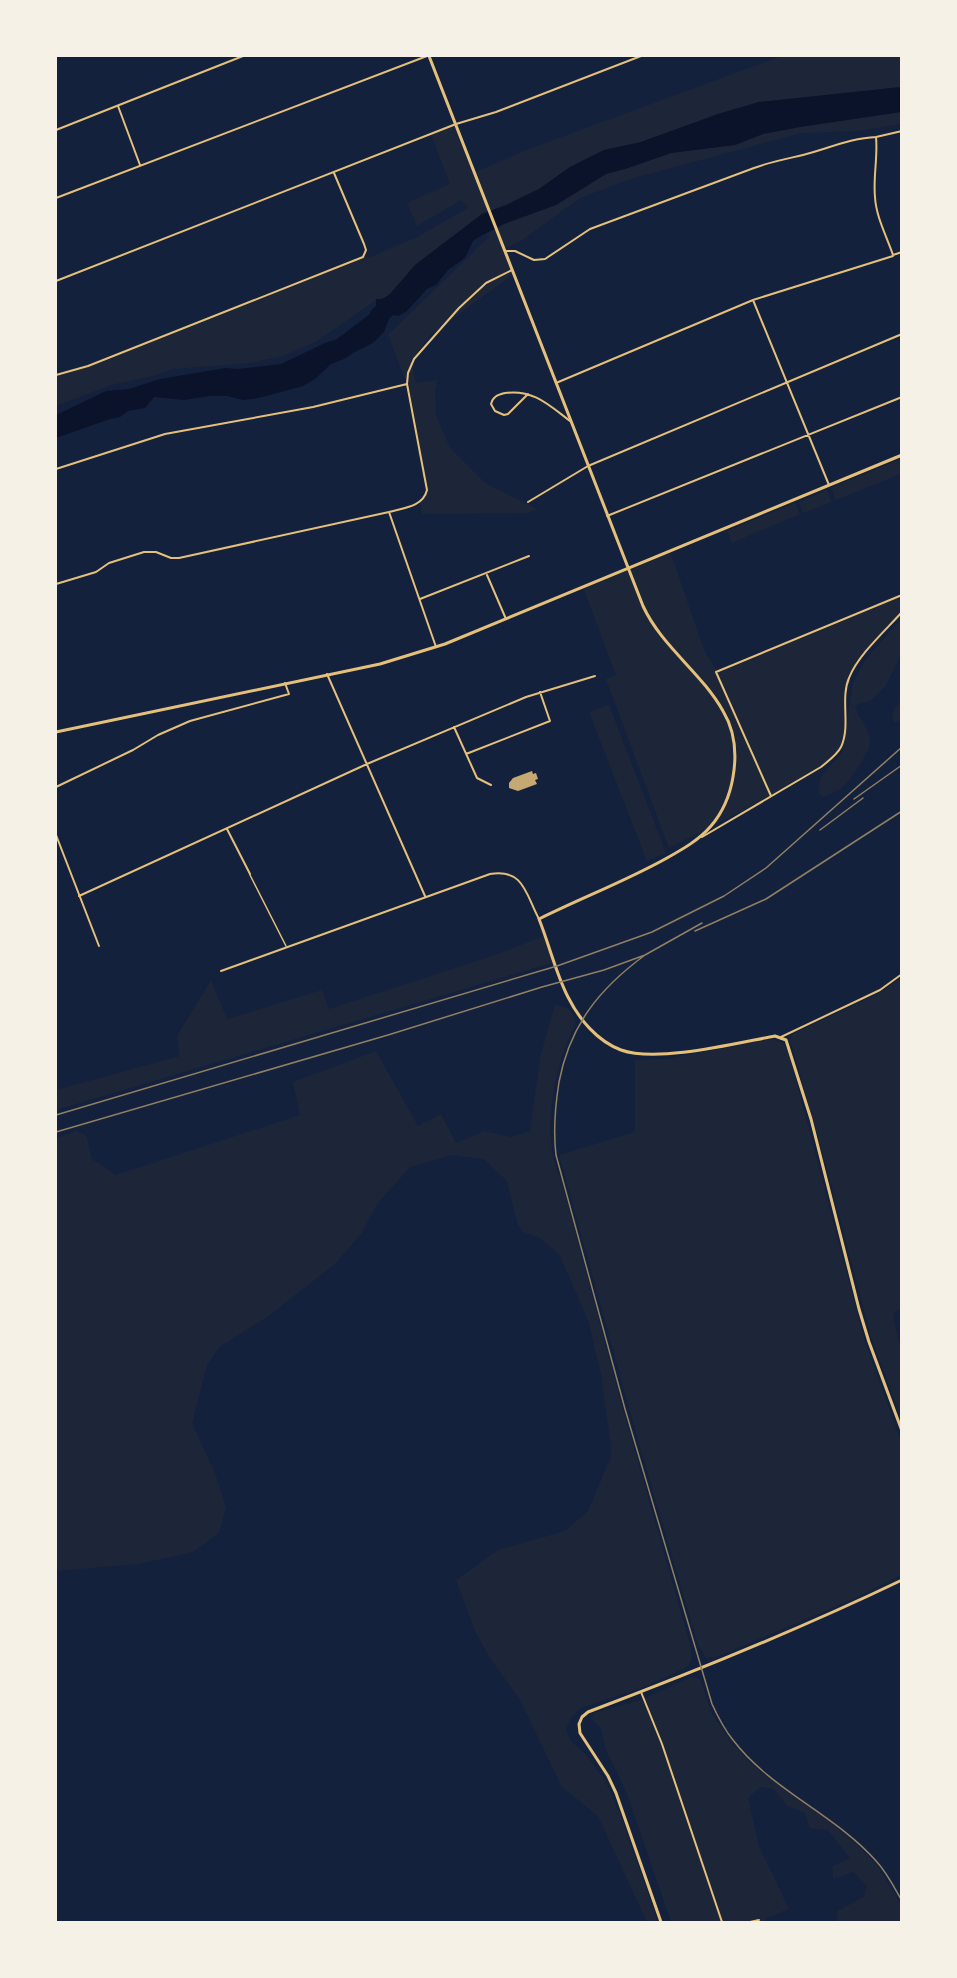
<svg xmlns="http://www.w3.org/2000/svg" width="957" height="1978" font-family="'Exo 2',sans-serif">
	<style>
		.green { fill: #1d2539 }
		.water { fill: #0b132b }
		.building { fill: #c6a872 }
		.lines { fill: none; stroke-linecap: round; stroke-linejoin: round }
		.pedestrian { stroke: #e5c07b; stroke-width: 1.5 }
		.minor { stroke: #e5c07b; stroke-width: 2 }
		.tertiary { stroke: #e5c07b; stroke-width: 3 }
		.rail { stroke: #918062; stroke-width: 1.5 }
	</style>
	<rect width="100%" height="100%" fill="#14213d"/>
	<!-- green -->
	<path class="green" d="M 782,56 L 901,56 L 901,87 L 759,102 L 718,114 L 641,142 L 604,150 L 570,167 L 539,189 L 506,205 L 482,214 L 415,265 L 394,291 L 385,298 L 376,300 L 317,341 L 283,356 L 249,363 L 173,369 L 156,375 L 111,385 L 56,406 L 56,375 L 88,366 L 363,257 L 371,257 L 419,236 L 468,208 L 461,200 L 417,226 L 407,203 L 450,184 L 431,134 L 456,124 L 474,173 L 526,150 Z
		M 901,112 L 901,124 L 858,131 L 801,133 L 630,179 L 580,198 L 522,240 L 504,249 L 514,274 L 431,334 L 411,361 L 416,383 L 437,380 L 435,392 L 436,415 L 450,448 L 485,483 L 537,509 L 528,513 L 422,514 L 421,502 L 425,497 L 427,490 L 407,384 L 388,335 L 490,236 L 485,235 L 504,224 L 556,205 L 606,174 L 628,168 L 671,153 L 735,145 L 763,134 L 800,127 Z
		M 901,459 L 901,474 L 836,500 L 831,488 Z
		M 827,490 L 831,502 L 803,513 L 799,502 Z
		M 795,503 L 800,514 L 732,543 L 727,531 Z
		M 670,551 L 704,650 L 717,671 L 901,595 L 901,612 C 887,629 853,660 848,680 C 842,702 851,730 840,749 C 830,764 811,773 796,781 C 755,805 712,826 669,848 L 606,679 L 616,675 L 583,587 Z
		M 901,619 L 901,655 L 885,687 L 870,701 L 860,703 L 855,707 C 858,717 871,732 870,742 C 870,752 849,783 840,789 C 835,792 829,794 823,797 L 819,794 C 815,774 835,765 843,750 L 853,683 L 866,659 Z
		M 901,700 L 901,720 L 894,723 L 892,718 L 894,709 Z
		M 609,705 L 666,853 L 647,861 L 589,712 Z
		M 546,935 L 555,962 L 56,1110 L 56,1090 L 180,1056 L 177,1036 L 211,980 L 227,1019 L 322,990 L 329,1009 L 495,955 Z
		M 901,978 L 902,1308 L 893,1313 L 898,1339 L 901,1345 L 901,1418 L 871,1337 L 823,1154 L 790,1040 L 792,1034 L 880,993 Z
		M 555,1004 L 571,1010 L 576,1023 C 557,1060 545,1114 553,1155 C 555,1166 560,1177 563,1187 L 623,1409 L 690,1644 L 692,1659 L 687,1667 L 647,1686 L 581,1708 L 571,1717 L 566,1729 L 571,1741 L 586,1755 L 605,1780 L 620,1814 L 658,1922 L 647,1922 L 598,1816 L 562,1787 L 520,1700 L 492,1661 L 476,1633 L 456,1580 L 498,1550 L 565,1531 L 588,1511 L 612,1454 L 601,1374 L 588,1320 L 559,1254 L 540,1238 L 523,1232 L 518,1225 L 507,1181 L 484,1159 L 451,1155 L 410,1167 L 377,1204 L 361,1234 L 335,1264 L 267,1317 L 219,1347 L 207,1365 L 192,1424 L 215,1473 L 226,1507 L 219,1533 L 193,1552 L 138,1564 L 56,1571 L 56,1138 L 77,1131 L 86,1135 L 92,1159 L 116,1175 L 300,1115 L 293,1082 L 376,1051 L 418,1126 L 441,1114 L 456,1143 L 484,1131 L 511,1137 L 530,1131 L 540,1058 Z
		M 772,1039 L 783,1043 L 788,1050 L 865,1342 L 901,1441 L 901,1575 L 849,1601 L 716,1657 L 706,1658 L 698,1645 L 639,1444 L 559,1155 L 635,1132 L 635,1060 L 666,1059 Z
		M 691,1677 L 700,1679 L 712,1714 L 730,1741 L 756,1768 L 832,1824 L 856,1844 L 877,1865 L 901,1904 L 901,1922 L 838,1922 L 837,1911 L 864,1897 L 867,1886 L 854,1872 L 833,1879 L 833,1866 L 850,1858 L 828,1830 L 810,1828 L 805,1813 L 787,1806 L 774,1789 L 760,1787 L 748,1798 L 759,1846 L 789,1909 L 766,1918 L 765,1922 L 671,1922 L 626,1791 L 606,1750 L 601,1728 L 591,1719 L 594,1713 L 641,1700 Z"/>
	<!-- water -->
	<path class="water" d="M 901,87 L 901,112 L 800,127 L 763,134 L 735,145 L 671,153 L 628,168 L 606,174 L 556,205 L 504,224 L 477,238 L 473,241 L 465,258 L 448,270 L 436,285 L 427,289 L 406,312 L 398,316 L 393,315 L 389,319 L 384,332 L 373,343 L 353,353 L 344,359 L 331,364 L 315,379 L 303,386 L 259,398 L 243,400 L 227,396 L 210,396 L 184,400 L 154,397 L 145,408 L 128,411 L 120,417 L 110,419 L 56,438 L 56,415 L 106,391 L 129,389 L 160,379 L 225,368 L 238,369 L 281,364 L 325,343 L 337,339 L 370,314 L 371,310 L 376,306 L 376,299 L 382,299 L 389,295 L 415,265 L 482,214 L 506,205 L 539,189 L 570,167 L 604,150 L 641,142 L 718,114 L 759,102 Z"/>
	<!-- building -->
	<path class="building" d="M 532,771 L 533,774 L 536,773 L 538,779 L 535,780 L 537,784 L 518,791 L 509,788 L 509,783 L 513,778 Z"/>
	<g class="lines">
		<!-- pedestrian -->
		<path class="pedestrian" d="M 250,875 L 286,946"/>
		<!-- minor -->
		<path class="minor" d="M 118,106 L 140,165
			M 56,130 L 243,56
			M 876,137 L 902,131
			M 56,198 L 427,56
			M 505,251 L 515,251 L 534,260 L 545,259 L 590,229 L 754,168 C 770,162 786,159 803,155 C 827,149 851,138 876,137 C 878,157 873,177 875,197 C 876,217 887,237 893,255 L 902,252
			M 56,281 L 456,124 L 496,112 L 641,56
			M 753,300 L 829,485
			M 56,375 L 88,366 L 363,257 L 366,250 L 364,244 L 334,173
			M 556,383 L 753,300 L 893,256
			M 407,384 L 408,373 L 414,359 L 459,308 L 486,283 L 512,270
			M 528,394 L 508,414 L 504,415 L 495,411 L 491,404 C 493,396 498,395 505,393 C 533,389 549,405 570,421
			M 56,469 L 165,434 L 313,407 L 407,384 L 427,490 C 423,507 403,508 389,512
			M 528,502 L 588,466 L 902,334
			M 607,516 L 902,397
			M 487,575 L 506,619
			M 56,584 L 96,572 L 109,563 L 144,552 L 156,552 L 171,558 L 179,558 L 389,512 L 436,647
			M 420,599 L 529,556
			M 327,674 L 425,896
			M 454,727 L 477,778 L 491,785
			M 466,754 L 550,721 L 540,692
			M 56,787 L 133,750 L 158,735 L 190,721 L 289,694 L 285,683
			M 771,796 L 716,672 L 902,595
			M 227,829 L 250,874
			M 56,835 L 99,946
			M 702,837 L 821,767 C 828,761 837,755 841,747 C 851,726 840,699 849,678 C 858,655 885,631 902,612
			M 79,896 L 367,764 L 526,697 L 595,676
			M 221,971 L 490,874 C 524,868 526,895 539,919
			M 781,1037 L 880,990 L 902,974
			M 641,1692 L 662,1744 L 722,1922
			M 750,1922 L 759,1920"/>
		<!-- tertiary -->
		<path class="tertiary" d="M 429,56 L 643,606 C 662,647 701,672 723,711 C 735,731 737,754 733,777 C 730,795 723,812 711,826 C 699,840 683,849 667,858 C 626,881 581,898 539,919 C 549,944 556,974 568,997 C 579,1019 597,1041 621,1050 C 657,1063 737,1043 775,1036 L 786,1040 L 811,1119 L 859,1309 L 869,1342 L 902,1431
			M 56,732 L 380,664 L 445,644 L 902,455
			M 661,1922 L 616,1793 L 608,1776 L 580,1733 L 579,1724 L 582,1717 L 588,1712 C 694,1672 800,1629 902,1580"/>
		<!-- rail -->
		<path class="rail" d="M 854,799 L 902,765
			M 820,830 L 863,798
			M 695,931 L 766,899 L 902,811
			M 645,955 C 599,989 570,1025 559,1082 C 555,1107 553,1130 556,1155 L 625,1409 L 712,1704 C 718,1717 724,1729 733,1740 C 772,1791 835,1814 877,1862 C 887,1873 894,1887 902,1901
			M 56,1115 L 557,966 L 652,932 L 724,896 L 766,868 L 902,747
			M 56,1132 L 388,1035 L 542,987 L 604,970 L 645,955 L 702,923"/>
	</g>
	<!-- border -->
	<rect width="957" height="1978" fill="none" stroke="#f6f1e7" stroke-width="114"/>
</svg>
